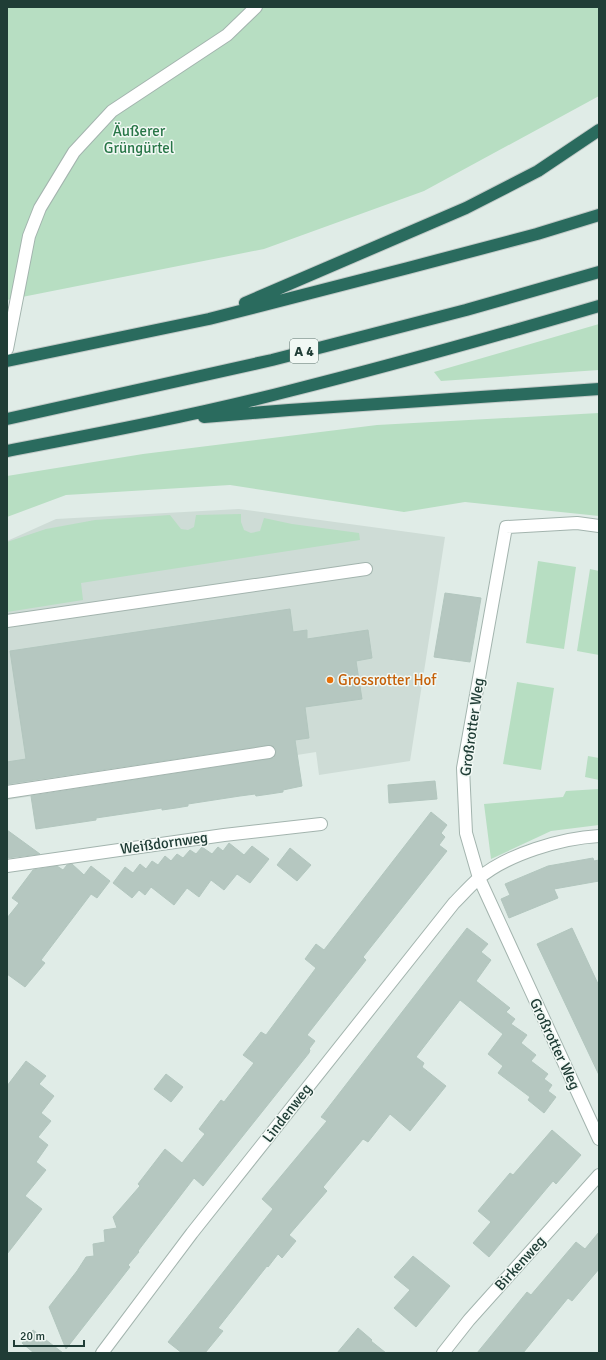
<svg xmlns="http://www.w3.org/2000/svg" width="606" height="1360" font-family="Signika,sans-serif">
	<style>
		.built { fill: #cedcd6 }
		.green { fill: #b7dec2 }
		.building { fill: #b5c7c0; stroke: #b2c6be }
		.lines { fill: none; stroke-linecap: round; stroke-linejoin: round }
		.minor-casing { stroke: #a3b4ae; stroke-width: 14 }
		.highway-casing { stroke: #c1c9c7; stroke-width: 14 }
		.minor { stroke: #fff; stroke-width: 12 }
		.highway { stroke: #2a6b5e; stroke-width: 12 }
		.food-dot { fill: #e8710a; stroke: #f1f8f4; stroke-width: 1.5 }
		.labels { text-anchor: middle; stroke-width: 3; stroke-linejoin: round; paint-order: stroke }
		.shield { fill: #f1f8f4; stroke: #5f756f; stroke-width: 1 }
		.shield-label { font-size: 14px; font-weight: bold; fill: #203d36 }
		.park-label { font-size: 15px; fill: #287647; stroke: #f1f8f4 }
		.food-label { font-size: 15px; fill: #c56008; stroke: #f1f8f4; text-anchor: start }
		.street-label { font-size: 15px; fill: #203d36; stroke: #f1f8f4 }
	</style>
	<rect width="100%" height="100%" fill="#e0ece7"/>
	<!-- built -->
	<path class="built" d="M 239,509 L 445,537 L 410,761 L 319,775 L 316,752 L 7,800 L 7,541 L 56,519 Z"/>
	<!-- green -->
	<path class="green" d="M 7,7 L 599,7 L 599,96 L 424,191 L 264,249 L 7,300 Z
		M 599,324 L 599,370 L 441,381 L 434,372 Z
		M 599,413 L 599,516 L 465,502 L 404,512 L 230,485 L 66,495 L 7,517 L 7,476 L 143,454 L 377,425 Z
		M 241,514 L 241,522 L 244,530 L 251,533 L 260,531 L 264,518 L 292,524 L 359,533 L 360,540 L 81,583 L 83,600 L 7,612 L 7,542 L 46,529 L 95,520 L 170,515 L 181,529 L 188,530 L 194,527 L 196,515 Z
		M 538,561 L 576,567 L 564,649 L 526,643 Z
		M 590,569 L 599,571 L 599,655 L 577,651 Z
		M 517,682 L 554,688 L 541,770 L 503,764 Z
		M 588,756 L 599,758 L 599,780 L 585,777 Z
		M 599,789 L 599,825 L 551,831 L 491,859 L 484,804 L 563,797 L 566,791 Z"/>
	<!-- building -->
	<path class="building" d="M 445,593 L 481,598 L 470,662 L 434,657 Z
		M 290,609 L 293,632 L 307,630 L 307,639 L 368,630 L 372,658 L 356,661 L 362,699 L 305,707 L 309,738 L 295,740 L 302,786 L 283,790 L 283,792 L 270,794 L 256,796 L 255,794 L 240,796 L 188,804 L 188,806 L 176,808 L 162,810 L 162,808 L 143,811 L 96,818 L 96,820 L 36,829 L 31,796 L 270,759 L 274,758 L 276,751 L 275,747 L 268,745 L 7,784 L 7,762 L 26,759 L 10,651 Z
		M 435,781 L 437,799 L 389,803 L 388,785 Z
		M 431,812 L 447,825 L 441,833 L 445,837 L 439,845 L 447,851 L 363,957 L 366,960 L 307,1035 L 315,1041 L 309,1049 L 310,1050 L 309,1053 L 203,1186 L 194,1178 L 138,1251 L 139,1252 L 128,1265 L 130,1267 L 66,1349 L 49,1307 L 77,1271 L 86,1257 L 94,1256 L 93,1244 L 105,1242 L 104,1230 L 117,1228 L 113,1217 L 140,1186 L 138,1184 L 165,1149 L 182,1163 L 205,1134 L 199,1129 L 221,1100 L 224,1102 L 254,1063 L 243,1055 L 261,1032 L 266,1035 L 316,968 L 305,959 L 316,944 L 324,950 Z
		M 7,830 L 40,854 L 7,858 Z
		M 229,843 L 244,855 L 252,846 L 269,859 L 250,883 L 237,874 L 224,890 L 211,880 L 199,897 L 187,888 L 174,905 L 151,887 L 145,895 L 139,890 L 132,898 L 113,883 L 125,867 L 133,873 L 140,864 L 146,869 L 152,861 L 158,865 L 165,856 L 171,861 L 177,854 L 183,858 L 190,850 L 196,854 L 202,847 L 212,854 L 218,847 L 223,851 Z
		M 290,848 L 311,865 L 297,881 L 277,865 Z
		M 593,858 L 594,861 L 599,860 L 599,881 L 554,889 L 558,898 L 509,918 L 501,899 L 510,895 L 505,884 L 548,866 Z
		M 72,864 L 84,875 L 91,866 L 110,881 L 97,898 L 91,894 L 41,960 L 45,963 L 25,987 L 7,974 L 7,918 L 19,903 L 12,898 L 33,870 L 57,866 L 63,870 L 67,865 Z
		M 467,928 L 488,944 L 481,952 L 491,960 L 476,981 L 510,1008 L 506,1012 L 515,1019 L 511,1024 L 527,1035 L 521,1043 L 536,1055 L 531,1061 L 548,1074 L 544,1079 L 552,1085 L 548,1091 L 556,1097 L 544,1113 L 528,1100 L 530,1097 L 498,1073 L 503,1066 L 488,1054 L 503,1034 L 460,1000 L 416,1057 L 424,1063 L 422,1067 L 446,1086 L 410,1131 L 390,1114 L 368,1142 L 363,1139 L 323,1187 L 327,1191 L 289,1235 L 296,1241 L 282,1258 L 278,1254 L 268,1267 L 267,1266 L 218,1328 L 223,1331 L 205,1353 L 182,1353 L 168,1342 L 273,1209 L 262,1199 L 327,1121 L 321,1117 Z
		M 572,928 L 599,986 L 599,1075 L 537,944 Z
		M 26,1061 L 46,1076 L 39,1084 L 54,1096 L 41,1113 L 51,1121 L 38,1137 L 48,1145 L 36,1162 L 46,1170 L 25,1196 L 42,1209 L 7,1254 L 7,1086 Z
		M 166,1074 L 183,1087 L 171,1102 L 154,1089 Z
		M 552,1130 L 581,1155 L 556,1184 L 553,1181 L 489,1257 L 473,1243 L 491,1222 L 478,1211 L 510,1173 L 513,1175 Z
		M 599,1232 L 599,1269 L 572,1301 L 568,1298 L 523,1353 L 477,1353 L 527,1292 L 531,1295 L 576,1242 L 585,1249 Z
		M 413,1256 L 450,1286 L 416,1327 L 394,1308 L 410,1290 L 394,1277 Z
		M 358,1328 L 372,1340 L 371,1341 L 386,1353 L 337,1353 Z
		M 33,1330 L 63,1353 L 34,1353 L 22,1343 Z"/>
	<g class="lines">
		<!-- minor casing -->
		<g class="minor-casing">
			<path id="minor" d="M 7,349 L 29,236 L 40,208 L 74,152 L 112,111 L 227,35 L 256,7
				M 599,526 L 577,523 L 506,527 L 463,768 L 466,833 L 479,878 L 599,1139
				M 7,621 L 366,569
				M 7,792 L 269,752
				M 7,866 L 224,835 L 321,824
				M 102,1353 L 192,1233 L 454,903 C 462,895 470,886 478,879 C 507,854 562,838 599,836
				M 443,1353 L 469,1320 L 599,1175"/>
		</g>
		<!-- highway casing -->
		<g class="highway-casing">
			<path id="highway" d="M 245,303 L 466,208 L 538,171 L 599,130
				M 7,361 L 209,319 L 408,268 L 537,234 L 599,215
				M 204,417 L 289,410 L 599,389
				M 7,419 L 272,360 L 466,310 L 599,272
				M 7,451 C 101,433 196,415 289,391 C 393,365 496,336 599,306"/>
		</g>
		<!-- minor -->
		<use href="#minor" class="minor"/>
		<!-- highway -->
		<use href="#highway" class="highway"/>
	</g>
	<!-- markers -->
	<circle class="food-dot" cx="330" cy="680" r="4"/>
	<g class="labels">
		<!-- shield labels -->
		<rect class="shield" x="290" y="339" width="28" height="24" rx="3"/>
		<g class="shield-label">
			<text x="304" y="356">A 4</text>
		</g>
		<!-- park labels -->
		<g class="park-label">
			<text x="139" y="136">Äußerer<tspan x="139" dy="17">Grüngürtel</tspan></text>
		</g>
		<!-- food labels -->
		<g class="food-label">
			<text x="338" y="685">Grossrotter Hof</text>
		</g>
		<!-- street labels -->
		<g class="street-label">
			<text transform="translate(472 727) rotate(-82)" y="5">Großrotter Weg</text>
			<text transform="translate(164 843) rotate(-8)" y="5">Weißdornweg</text>
			<text transform="translate(555 1044) rotate(65)" y="5">Großrotter Weg</text>
			<text transform="translate(287 1113) rotate(-52)" y="5">Lindenweg</text>
			<text transform="translate(520 1263) rotate(-48)" y="5">Birkenweg</text>
		</g>
	</g>
	<!-- border -->
	<rect width="606" height="1360" fill="none" stroke="#203d36" stroke-width="16"/>
	<!-- scale -->
	<path d="M14 1340v6h70v-6" fill="none" stroke="#203d36" stroke-width="2"/>
	<text x="20" y="1340" font-size="12" fill="#203d36" stroke="#f1f8f4" stroke-width="3" paint-order="stroke">20 m</text>
</svg>
